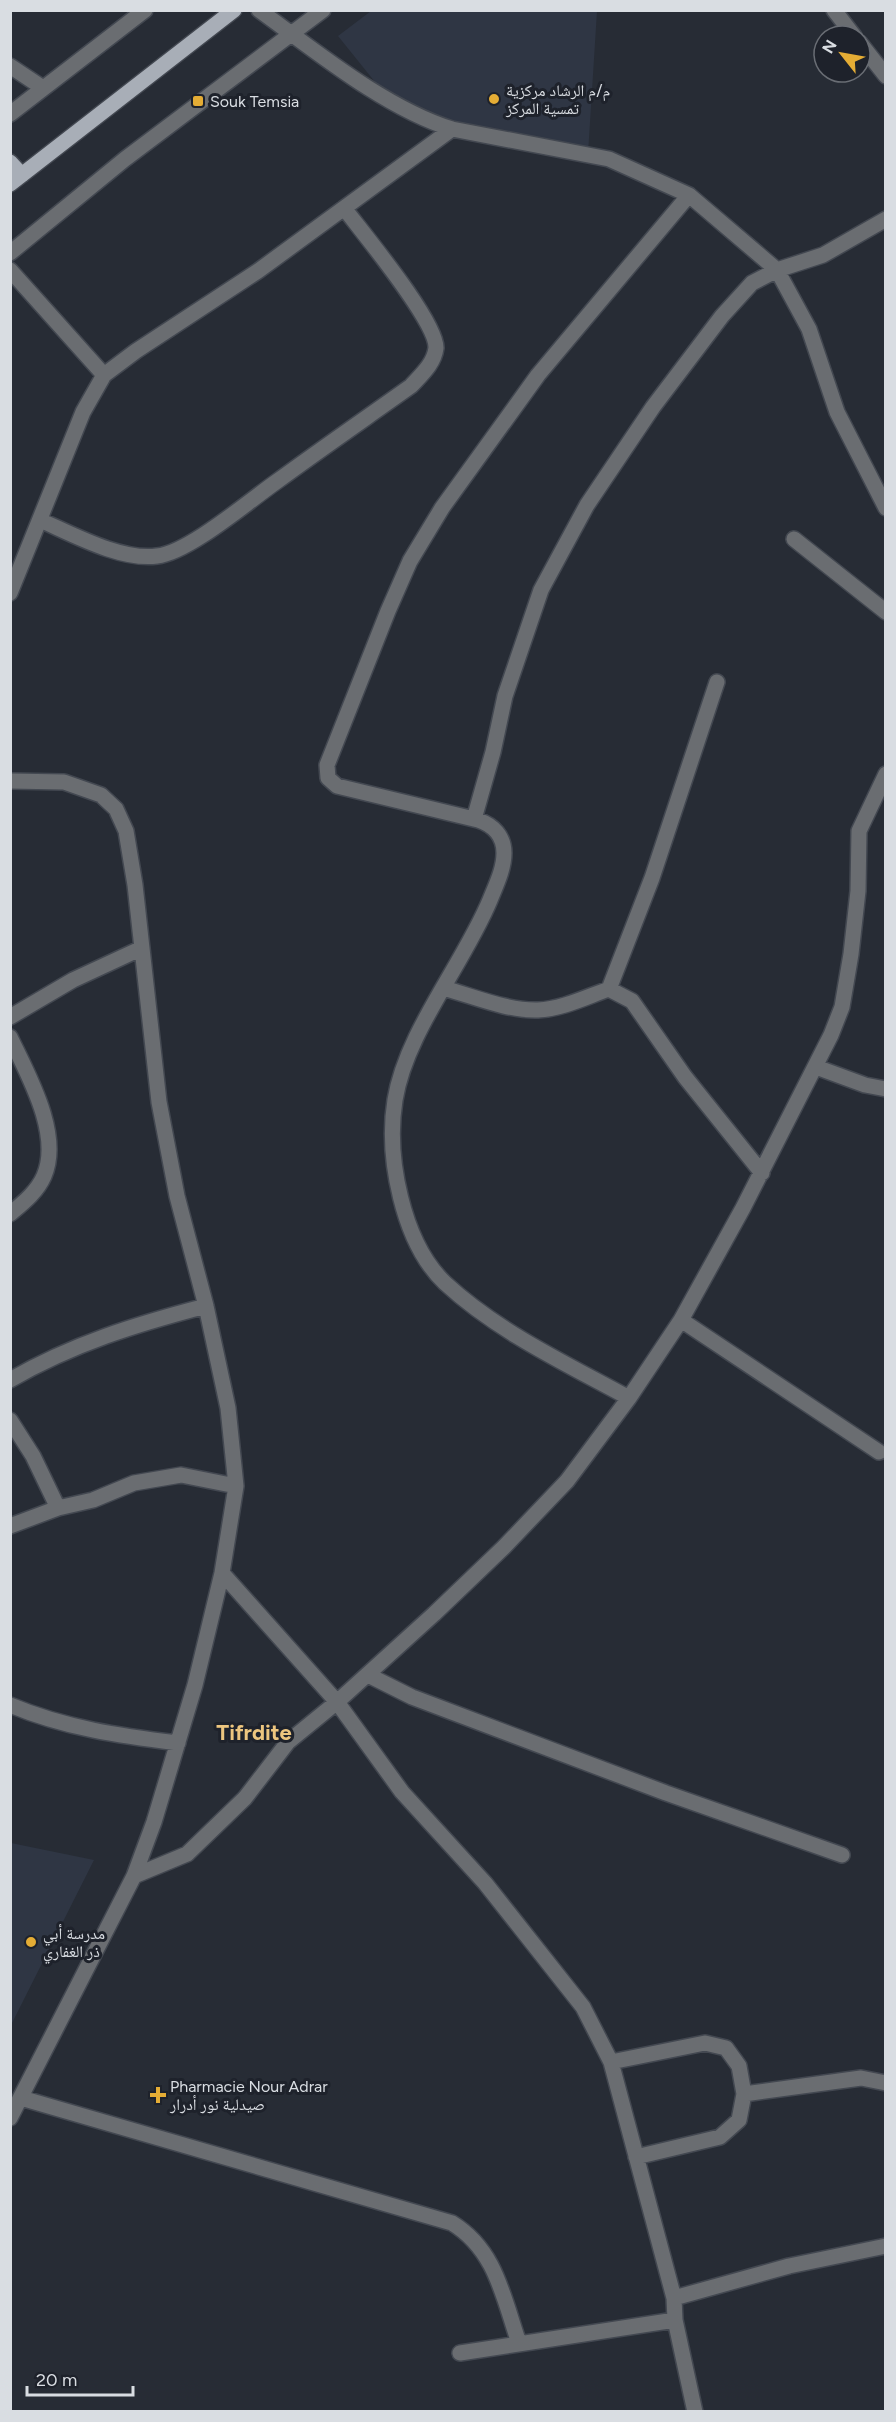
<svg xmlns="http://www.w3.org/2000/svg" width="896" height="2422" font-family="Figtree,'Noto Naskh Arabic',sans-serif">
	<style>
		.built { fill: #2f3644 }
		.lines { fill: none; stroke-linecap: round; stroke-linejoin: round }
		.minor-casing { stroke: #434851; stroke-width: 18 }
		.major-casing { stroke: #434851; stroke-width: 18 }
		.minor { stroke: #6a6d71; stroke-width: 15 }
		.major { stroke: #a8aeb7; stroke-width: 15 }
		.poi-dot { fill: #e5ad35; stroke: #1e222b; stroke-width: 2 }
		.labels { text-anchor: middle; stroke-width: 6; stroke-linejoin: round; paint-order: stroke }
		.poi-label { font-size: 16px; fill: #d9dde2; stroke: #1e222b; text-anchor: start }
		.district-label { font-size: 22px; font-weight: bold; fill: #edc67f; stroke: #1e222b }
	</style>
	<rect width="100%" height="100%" fill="#272c35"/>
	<!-- built -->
	<path class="built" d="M 371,11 L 597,11 L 588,154 L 419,116 L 375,82 L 338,36 Z
		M 11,1843 L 94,1860 L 11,2025 L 10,1843 Z"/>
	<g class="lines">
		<!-- minor casing -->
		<g class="minor-casing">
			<path id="minor" d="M 259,10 C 317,52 385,108 452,129 L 609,159 L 689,195 L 777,270 L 809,329 L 837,412 L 886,508
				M 834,10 L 854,36
				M 860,43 L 886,76
				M 10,66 L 43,88
				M 10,114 L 145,10
				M 10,253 L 125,159 L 323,10
				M 10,270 L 104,375
				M 40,520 C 72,534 121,561 157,556 C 188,553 249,501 276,482 C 321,449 366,418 411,386 C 421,375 434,364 436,348 C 437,322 363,233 344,208
				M 794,539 L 886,612
				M 10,593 L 83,412 L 104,375 L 136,351 L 258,271 L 452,129
				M 10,781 L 64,782 L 101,795 L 116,809 L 126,831 L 135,885 L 159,1102 L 177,1196 L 206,1306 L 228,1408 L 236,1486 L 222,1573 L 195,1685 L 154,1822 L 134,1876 L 10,2118
				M 474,819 L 493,752 L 505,696 L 541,590 L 587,505 L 653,407 L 722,316 L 752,283 L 777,270 L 823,255 L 886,219
				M 443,988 C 473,996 507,1011 538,1010 C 562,1009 586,997 609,989 L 632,1001 L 685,1077 L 762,1173
				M 609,989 L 652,878 L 717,682
				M 10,1017 L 73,980 L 142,948
				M 10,1037 C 28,1075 62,1134 44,1176 C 37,1192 23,1203 10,1214
				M 816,1067 L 865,1085 L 886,1089
				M 681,1320 L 879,1452
				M 10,1380 C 72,1344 137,1324 206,1306
				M 629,1398 C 567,1364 498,1332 445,1283 C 402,1242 386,1156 395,1100 C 406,1032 463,965 490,900 C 496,885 504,869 504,853 C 504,836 493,825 478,820 L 337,786 L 328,778 L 327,765 L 388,611 L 410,561 L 442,508 L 538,375 L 689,195
				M 10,1420 L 33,1456 L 58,1508
				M 10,1526 L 58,1508 L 93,1500 L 134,1483 L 181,1475 L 236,1486
				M 222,1573 L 337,1702 L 402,1792 L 485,1883 L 583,2007 L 611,2062 L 674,2298 L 675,2320 L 695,2412
				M 368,1675 L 412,1697 L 666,1793 L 842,1855
				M 10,1705 C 65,1728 120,1736 178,1743
				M 134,1876 L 187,1854 L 245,1798 L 288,1742 L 337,1702 L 434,1614 L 504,1547 L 567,1481 L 629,1398 L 681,1320 L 743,1208 L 831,1035 L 842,1007 L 851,954 L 858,891 L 859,831 L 886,774
				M 611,2062 L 705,2043 L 726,2048 L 739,2066 L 744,2094 L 739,2120 L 720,2137 L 636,2157
				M 744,2094 L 861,2078 L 886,2083
				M 21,2098 L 452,2223 C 496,2250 503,2297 519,2343
				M 674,2298 L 789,2266 L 886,2246
				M 460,2353 L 675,2320"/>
		</g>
		<!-- major casing -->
		<g class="major-casing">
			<path id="major" d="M 10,162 L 22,175
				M 10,184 L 234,10"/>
		</g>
		<!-- minor -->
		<use href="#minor" class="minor"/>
		<!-- major -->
		<use href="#major" class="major"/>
	</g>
	<!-- markers -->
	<g class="poi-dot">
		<circle cx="494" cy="99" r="6"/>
		<rect x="192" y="95" width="12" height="12" rx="3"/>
		<circle cx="31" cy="1942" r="6"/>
		<path d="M155 2086h6v6h6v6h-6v6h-6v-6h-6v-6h6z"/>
	</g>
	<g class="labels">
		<!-- poi labels -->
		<g class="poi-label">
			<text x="506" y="96">م/م الرشاد مركزية<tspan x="506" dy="18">تمسية المركز</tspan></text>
			<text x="210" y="107">Souk Temsia</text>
			<text x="43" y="1939">مدرسة أبي<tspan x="43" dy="18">ذر الغفاري</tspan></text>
			<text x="170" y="2092">Pharmacie Nour Adrar<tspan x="170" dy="18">صيدلية نور أدرار</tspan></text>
		</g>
		<!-- district labels -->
		<g class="district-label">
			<text x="254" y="1740">Tifrdite</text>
		</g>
	</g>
	<!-- border -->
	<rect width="896" height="2422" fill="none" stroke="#d9dde2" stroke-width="24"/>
	<!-- north arrow -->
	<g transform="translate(842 54) rotate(301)"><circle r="28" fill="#1e222b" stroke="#696d74" stroke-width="1.5"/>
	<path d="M0-4.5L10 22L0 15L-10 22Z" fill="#e5ad35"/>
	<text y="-9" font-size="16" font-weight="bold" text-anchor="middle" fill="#d9dde2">N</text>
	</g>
	<!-- scale -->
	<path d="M27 2386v9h106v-9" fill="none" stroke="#d9dde2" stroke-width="3"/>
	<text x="36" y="2386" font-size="18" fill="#d9dde2" stroke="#1e222b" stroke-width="4.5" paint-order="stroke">20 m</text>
</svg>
